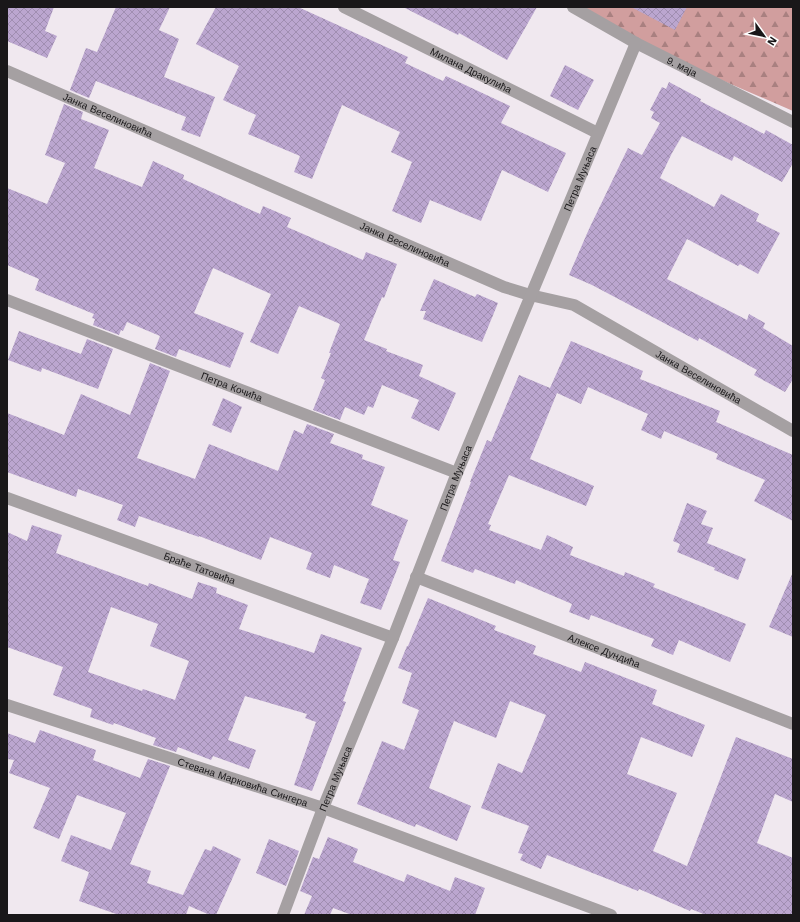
<svg xmlns="http://www.w3.org/2000/svg" width="800" height="922" font-family="'Work Sans',sans-serif">
	<style>
		.forest { fill: url(#forest-firs) }
		.building { fill: url(#building-cross-hatch); fill-rule: evenodd }
		.lines { fill: none; stroke-linecap: round; stroke-linejoin: round }
		.minor { stroke: #a5a0a2; stroke-width: 12 }
		.labels { text-anchor: middle; stroke-width: 3.5; stroke-linejoin: round; paint-order: stroke }
		.street-label { font-size: 10px; fill: #191719; stroke: #fff }
	</style>
	<defs>
		<pattern id="forest-firs" width="22" height="20" patternUnits="userSpaceOnUse"><rect width="22" height="20" fill="#d19e9e"/><path d="M5 1l3.5 6h-7zM16 11l3.5 6h-7z" fill="#a98080"/></pattern>
		<pattern id="building-cross-hatch" width="8" height="8" patternUnits="userSpaceOnUse"><rect width="8" height="8" fill="#bba6cf"/><path d="M0 0l8 8M0 8l8-8" fill="none" stroke="#a08eb1"/></pattern>
	</defs>
	<rect width="100%" height="100%" fill="#f0e8ef"/>
	<!-- forest -->
	<path class="forest" d="M 573,7 L 793,7 L 793,111 L 636,43 Z"/>
	<!-- building -->
	<path class="building" d="M 7,7 L 54,7 L 45,31 L 57,36 L 47,58 L 7,41 Z
		M 116,7 L 170,7 L 159,30 L 179,39 L 164,77 L 215,97 L 200,137 L 181,130 L 186,117 L 96,81 L 89,98 L 70,90 L 86,48 L 97,52 Z
		M 216,7 L 298,7 L 408,57 L 405,63 L 443,81 L 446,76 L 510,106 L 501,123 L 566,153 L 548,192 L 502,170 L 481,221 L 430,200 L 421,223 L 392,211 L 412,162 L 391,152 L 400,132 L 342,105 L 312,179 L 294,172 L 300,156 L 248,134 L 256,115 L 223,100 L 239,66 L 196,44 Z
		M 403,7 L 537,7 L 507,60 L 459,33 L 458,35 Z
		M 631,7 L 687,7 L 675,30 Z
		M 565,65 L 594,80 L 578,110 L 550,96 Z
		M 669,82 L 701,99 L 700,101 L 764,134 L 766,130 L 793,145 L 793,163 L 782,182 L 734,156 L 732,161 L 682,136 L 672,153 L 660,178 L 714,207 L 721,194 L 759,214 L 756,221 L 780,233 L 758,274 L 740,264 L 738,266 L 687,239 L 667,279 L 747,320 L 749,314 L 765,323 L 763,328 L 793,346 L 793,379 L 785,392 L 754,375 L 757,370 L 699,338 L 698,341 L 592,285 L 569,275 L 589,229 L 628,148 L 642,155 L 660,123 L 651,118 L 654,112 L 650,110 L 662,87 L 666,89 Z
		M 64,104 L 83,112 L 81,119 L 109,130 L 94,168 L 142,187 L 153,161 L 184,175 L 183,179 L 260,214 L 263,206 L 291,218 L 287,227 L 363,260 L 366,252 L 397,264 L 384,298 L 382,297 L 364,340 L 387,349 L 386,351 L 423,365 L 419,376 L 456,393 L 439,431 L 411,418 L 419,400 L 382,385 L 373,408 L 368,406 L 364,415 L 345,407 L 340,420 L 313,410 L 325,380 L 321,378 L 331,353 L 329,353 L 340,324 L 299,306 L 278,354 L 250,342 L 271,294 L 213,268 L 194,313 L 244,333 L 230,368 L 179,349 L 176,357 L 155,349 L 160,336 L 127,322 L 123,331 L 121,330 L 119,335 L 93,325 L 95,319 L 92,318 L 94,314 L 35,290 L 39,279 L 7,265 L 7,188 L 47,204 L 65,163 L 45,155 Z
		M 434,279 L 475,297 L 477,294 L 498,303 L 482,342 L 423,319 L 426,311 L 420,311 Z
		M 19,331 L 81,354 L 87,339 L 113,349 L 98,389 L 42,368 L 41,372 L 8,360 Z
		M 571,341 L 643,371 L 640,379 L 720,411 L 716,422 L 793,455 L 793,521 L 754,501 L 765,480 L 716,459 L 718,454 L 664,431 L 661,439 L 641,430 L 648,414 L 588,387 L 581,404 L 557,393 L 530,459 L 594,486 L 586,506 L 509,475 L 488,524 L 491,525 L 489,530 L 541,550 L 547,535 L 573,547 L 570,555 L 624,576 L 625,572 L 655,584 L 653,587 L 746,624 L 730,662 L 679,640 L 673,655 L 651,646 L 654,639 L 591,615 L 589,620 L 569,612 L 572,604 L 516,580 L 515,584 L 475,569 L 473,573 L 441,561 L 471,482 L 470,482 L 487,440 L 491,442 L 519,375 L 550,388 Z
		M 150,363 L 170,371 L 137,458 L 195,479 L 209,444 L 278,471 L 294,430 L 303,434 L 307,424 L 334,434 L 330,443 L 363,455 L 362,459 L 385,467 L 371,505 L 408,520 L 393,560 L 400,562 L 381,610 L 360,603 L 369,579 L 334,565 L 330,578 L 306,569 L 312,553 L 270,537 L 261,560 L 199,536 L 199,537 L 139,516 L 135,527 L 117,520 L 123,505 L 78,489 L 76,497 L 7,472 L 7,413 L 64,435 L 81,394 L 130,415 Z
		M 223,398 L 242,407 L 231,433 L 212,425 Z
		M 687,503 L 707,511 L 701,524 L 713,528 L 707,543 L 746,559 L 738,580 L 714,570 L 715,568 L 677,552 L 680,544 L 673,541 Z
		M 32,525 L 62,535 L 56,553 L 148,586 L 149,583 L 192,599 L 198,582 L 217,588 L 216,593 L 248,605 L 239,629 L 314,653 L 321,634 L 362,648 L 343,701 L 346,702 L 312,791 L 294,785 L 316,722 L 305,718 L 307,714 L 245,696 L 228,740 L 256,750 L 249,769 L 213,756 L 211,760 L 178,747 L 176,752 L 153,745 L 156,738 L 114,723 L 113,725 L 90,717 L 92,709 L 53,695 L 63,667 L 7,647 L 7,532 L 27,541 ZM 111,607 L 158,624 L 150,646 L 189,661 L 175,700 L 143,689 L 142,691 L 88,672 Z
		M 793,572 L 793,637 L 769,627 Z
		M 428,598 L 496,626 L 494,630 L 536,646 L 533,654 L 581,672 L 585,662 L 657,690 L 652,704 L 705,725 L 692,757 L 641,737 L 627,774 L 677,793 L 653,851 L 687,866 L 736,737 L 793,759 L 793,802 L 775,794 L 757,843 L 793,858 L 793,915 L 706,915 L 691,909 L 690,911 L 639,889 L 638,891 L 547,855 L 541,869 L 520,860 L 523,854 L 518,853 L 529,826 L 481,808 L 498,763 L 522,773 L 546,715 L 510,701 L 496,738 L 454,721 L 429,788 L 471,806 L 457,841 L 416,824 L 415,827 L 357,804 L 382,741 L 404,750 L 419,710 L 402,703 L 412,673 L 398,668 L 407,646 L 408,646 Z
		M 40,730 L 96,750 L 93,760 L 140,778 L 148,759 L 170,766 L 130,864 L 151,871 L 147,883 L 183,895 L 205,849 L 211,851 L 213,846 L 241,859 L 216,915 L 210,915 L 189,906 L 186,915 L 119,915 L 79,901 L 89,872 L 61,861 L 71,835 L 111,850 L 126,813 L 77,795 L 59,839 L 33,828 L 50,788 L 9,773 L 14,760 L 7,759 L 7,733 L 35,743 Z
		M 328,837 L 358,849 L 353,862 L 404,882 L 407,874 L 450,891 L 455,877 L 485,888 L 475,915 L 352,915 L 333,908 L 330,915 L 304,915 L 312,896 L 300,891 L 313,857 L 319,859 Z
		M 269,839 L 299,851 L 286,886 L 256,873 Z"/>
	<g class="lines">
		<!-- minor -->
		<g class="minor">
			<path id="s1" d="M 344,7 L 598,133"/>
			<path id="s2" d="M 573,7 L 636,43 L 793,122"/>
			<path id="s3" d="M 7,71 L 504,287 L 530,295 L 574,305 L 793,431"/>
			<path id="s4" d="M 7,300 L 457,473"/>
			<path id="s5" d="M 7,498 L 393,638"/>
			<path id="s6" d="M 416,577 L 793,724"/>
			<path id="s7" d="M 7,705 L 323,808 L 611,915"/>
			<path id="s8" d="M 283,915 L 323,808 L 393,638 L 457,473 L 636,43"/>
		</g>
	</g>
	<g class="labels">
		<!-- street labels -->
		<g class="street-label">
			<text dy="4" stroke="none"><textPath href="#s2" startOffset="124">9. маја</textPath></text>
			<text dy="4" stroke="none"><textPath href="#s1" startOffset="142">Милана Дракулића</textPath></text>
			<text dy="4" stroke="none"><textPath href="#s3" startOffset="110">Јанка Веселиновића</textPath></text>
			<text dy="4" stroke="none"><textPath href="#s8" startOffset="794">Петра Муњаса</textPath></text>
			<text dy="4" stroke="none"><textPath href="#s3" startOffset="434">Јанка Веселиновића</textPath></text>
			<text dy="4" stroke="none"><textPath href="#s3" startOffset="758">Јанка Веселиновића</textPath></text>
			<text dy="4" stroke="none"><textPath href="#s4" startOffset="241">Петра Кочића</textPath></text>
			<text dy="4" stroke="none"><textPath href="#s8" startOffset="470">Петра Муњаса</textPath></text>
			<text dy="4" stroke="none"><textPath href="#s5" startOffset="205">Браће Татовића</textPath></text>
			<text dy="4" stroke="none"><textPath href="#s6" startOffset="202">Алексе Дундића</textPath></text>
			<text dy="4" stroke="none"><textPath href="#s8" startOffset="146">Петра Муњаса</textPath></text>
			<text dy="4" stroke="none"><textPath href="#s7" startOffset="248">Стевана Марковића Сингера</textPath></text>
		</g>
	</g>
	<!-- border -->
	<rect width="800" height="922" fill="none" stroke="#191719" stroke-width="16"/>
	<!-- north arrow -->
	<g transform="translate(764 36) rotate(123)" stroke="#ffffff" stroke-width="3" paint-order="stroke">
	<path d="M0-3L7 15L0 10L-7 15Z" fill="#191719"/>
	<text y="-6" font-size="11" font-weight="bold" text-anchor="middle" fill="#191719">N</text>
	</g>
</svg>
